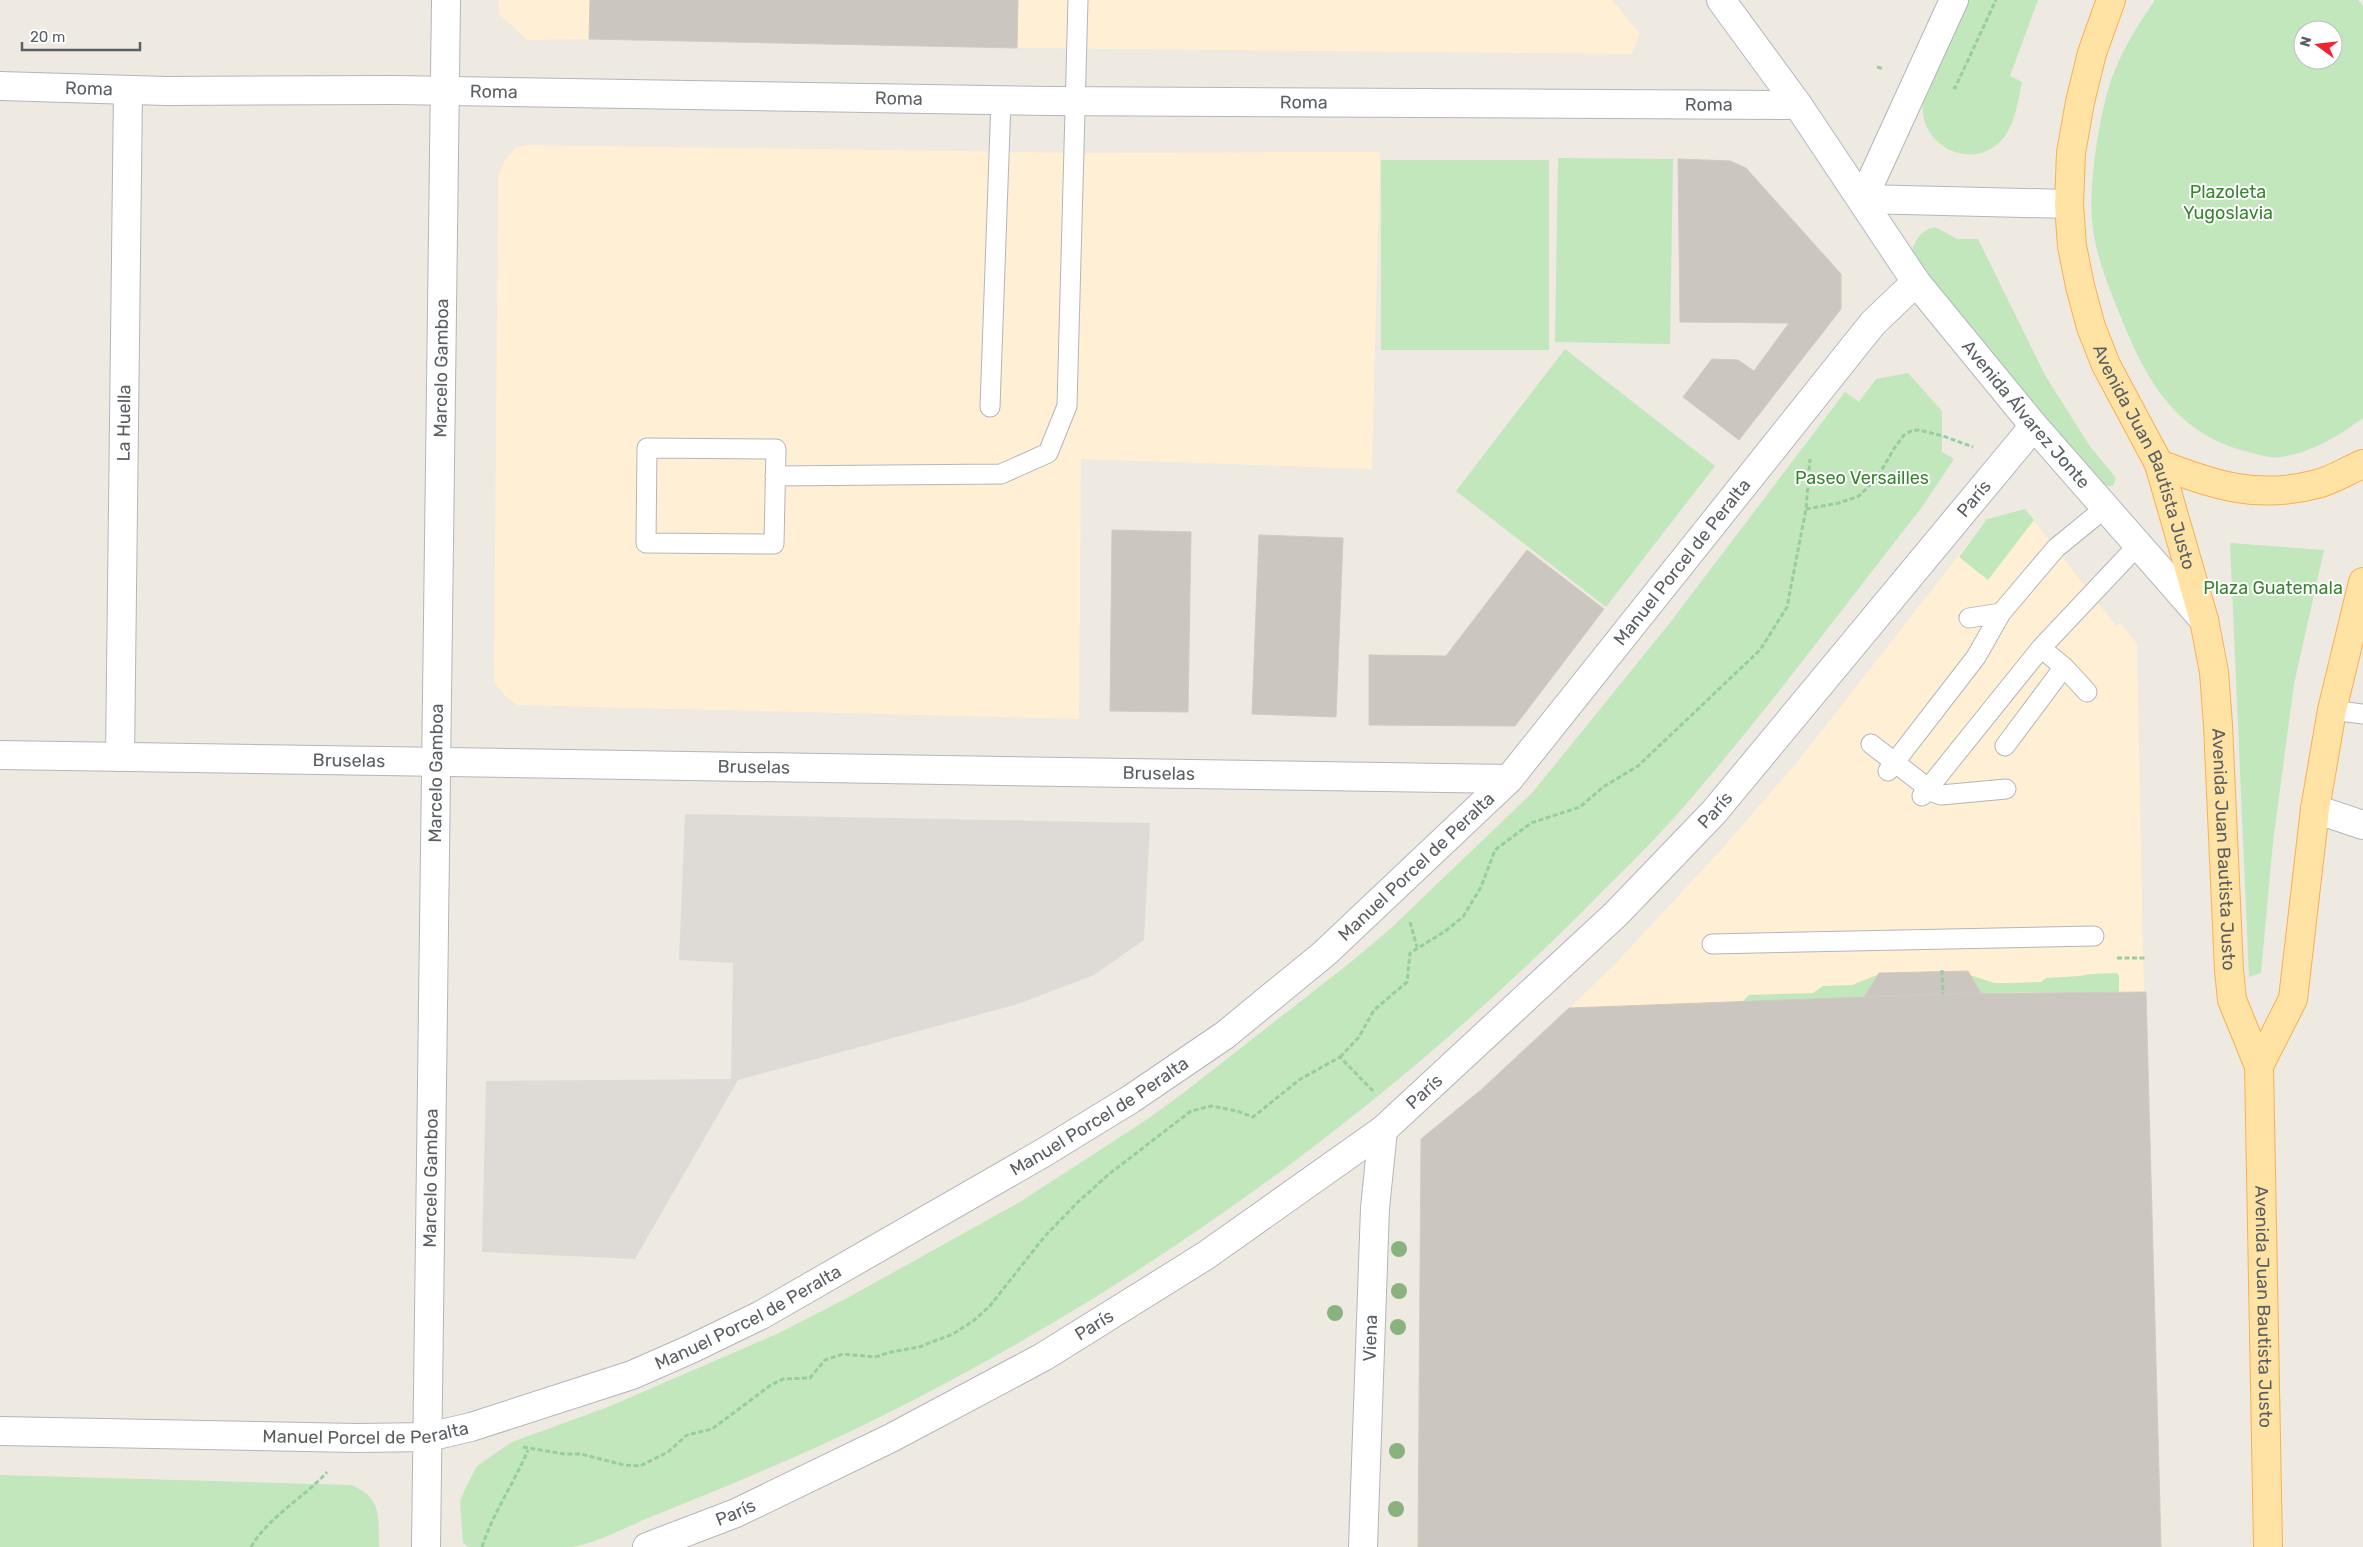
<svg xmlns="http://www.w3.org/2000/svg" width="2363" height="1547" font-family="Rubik,sans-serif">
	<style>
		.commercial { fill: #ffefd5 }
		.industrial { fill: #dedbd6 }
		.green { fill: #c2e7bc; fill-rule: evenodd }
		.building { fill: #cbc6c0; stroke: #d3cabf }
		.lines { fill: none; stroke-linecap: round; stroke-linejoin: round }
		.lane-casing { stroke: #b2b6ba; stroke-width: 21 }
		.street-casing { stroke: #b2b6ba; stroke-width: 30 }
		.secondary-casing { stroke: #b3b8bd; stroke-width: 30 }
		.primary-casing { stroke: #f9b04f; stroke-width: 30 }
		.path { stroke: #97ce9e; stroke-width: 3; stroke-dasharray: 5 2.5; stroke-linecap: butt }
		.lane { stroke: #fff; stroke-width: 19 }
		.street { stroke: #fff; stroke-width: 28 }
		.secondary { stroke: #fff; stroke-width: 28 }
		.primary { stroke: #ffe3a5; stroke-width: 28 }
		.tree { fill: #8ab27f }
		.labels { text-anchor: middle; stroke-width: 4; stroke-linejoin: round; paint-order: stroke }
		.street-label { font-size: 18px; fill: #5a5f63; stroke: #fff }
		.park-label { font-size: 18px; fill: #38852f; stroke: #fff }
	</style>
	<rect width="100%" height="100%" fill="#eee9e1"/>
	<!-- commercial -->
	<path class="commercial" d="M 499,0 L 1612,0 L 1640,34 L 1631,54 L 1017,48 L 589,39 L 527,40 L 499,14 Z
		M 528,145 L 1085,153 L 1380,152 L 1372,469 L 1081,459 L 1079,719 L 517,705 L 505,696 L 494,681 L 498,177 L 505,160 L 516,148 Z
		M 2025,509 L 2116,626 L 2121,623 L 2137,644 L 2143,950 L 2161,1547 L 1418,1547 L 1421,1139 L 1482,1089 L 1527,1049 L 1613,966 L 1720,851 L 1798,761 L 1987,519 Z"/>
	<!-- industrial -->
	<path class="industrial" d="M 685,814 L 1150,823 L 1144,940 L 1094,975 L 1018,1004 L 738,1080 L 635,1259 L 482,1252 L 486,1081 L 731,1079 L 733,963 L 679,960 Z"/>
	<!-- green -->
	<path class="green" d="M 1961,0 L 2038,0 L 2010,76 L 2022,82 C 2018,100 2016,120 2005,136 C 1976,175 1917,147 1923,101 Z
		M 2155,0 L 2358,0 L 2363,6 L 2363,418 C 2339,436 2312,452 2282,457 C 2270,459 2257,454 2245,451 C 2175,433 2145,378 2120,315 C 2108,285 2095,254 2092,221 C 2089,184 2098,126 2108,90 C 2117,58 2136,27 2155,0 ZM 2303,30 L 2333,30 L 2333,60 L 2303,60 Z
		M 1558,158 L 1673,159 L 1670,344 L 1555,342 Z
		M 1381,160 L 1549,160 L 1549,350 L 1381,350 Z
		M 1935,227 L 1957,239 L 1978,239 L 2045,375 L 2089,445 L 2116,478 L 2113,486 L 2106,486 L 2005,372 L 1932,302 L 1911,252 C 1917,238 1920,231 1935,227 Z
		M 1565,349 L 1715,466 L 1606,607 L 1456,491 Z
		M 1908,373 L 1942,411 L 1942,452 L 1954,459 L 1922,507 C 1844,606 1769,708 1687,803 C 1653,843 1614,879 1578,916 C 1371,1122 1130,1294 868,1423 C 796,1458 722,1488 648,1518 C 627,1527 592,1545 571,1547 C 538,1547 502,1547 469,1547 L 463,1543 L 460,1501 L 466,1487 L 477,1466 L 512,1442 L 608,1407 L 779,1333 L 851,1296 L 1020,1202 L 1146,1120 L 1182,1094 L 1351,962 L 1390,929 L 1532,793 L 1669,624 L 1845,392 L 1859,402 L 1876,379 Z
		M 2025,509 L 2034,520 L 1988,580 L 1959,557 L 1987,519 Z
		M 2230,543 L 2324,550 L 2294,684 L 2273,842 L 2261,973 L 2249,977 Z
		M 2117,973 L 2119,976 L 2119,992 L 1981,993 L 1970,975 L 1994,983 L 2010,983 L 2041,982 L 2046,978 L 2080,976 L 2090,974 Z
		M 1877,975 L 1864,997 L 1742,1002 L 1749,995 L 1813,993 L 1823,986 L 1852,985 Z
		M 0,1475 L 351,1485 C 383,1498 378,1517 379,1547 L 0,1547 Z"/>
	<!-- building -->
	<path class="building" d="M 590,0 L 1018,0 L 1017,48 L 589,39 Z
		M 1678,159 L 1730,161 L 1746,168 L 1841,274 L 1841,309 L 1739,440 L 1683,397 L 1712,359 L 1738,360 L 1754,371 L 1789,323 L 1680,322 Z
		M 1112,530 L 1191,532 L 1188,712 L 1110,711 Z
		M 1259,535 L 1343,538 L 1336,717 L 1252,714 Z
		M 1527,550 L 1604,609 L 1515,726 L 1369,725 L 1369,655 L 1446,656 Z
		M 1968,971 L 1981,993 L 1864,997 L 1879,973 Z
		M 2146,992 L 2161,1547 L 1418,1547 L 1421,1139 L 1482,1089 L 1569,1008 L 1943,994 Z"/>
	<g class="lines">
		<!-- lane casing -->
		<g class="lane-casing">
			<path id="lane" d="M 990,407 L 1001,100
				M 647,448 L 776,449 L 774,544 L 646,543 Z
				M 775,476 L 1001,474 L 1048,453 L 1067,406 L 1078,0
				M 1969,618 L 2001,613 L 2056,548 L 2105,508
				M 2087,692 L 2064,667 L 2041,648 L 2138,545
				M 2332,710 L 2363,714
				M 1871,744 L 1933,792 L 1941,795 L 2006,789
				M 2005,746 L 2064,667
				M 1888,771 L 1976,657 L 2001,613
				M 1922,796 L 2041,648
				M 1712,944 L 2094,936"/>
		</g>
		<!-- street casing -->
		<g class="street-casing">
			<g id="street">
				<path id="s1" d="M 0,86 L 166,91 L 395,90 L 1047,101 L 1798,105"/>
				<path d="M 1863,199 L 1954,0"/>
				<path id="s2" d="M 0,755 L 1509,779"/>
				<path id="s3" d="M 120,757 L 128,90"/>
				<path id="s4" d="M 0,1431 L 357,1438 L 428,1437 L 471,1427 L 632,1375 L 691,1349 L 761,1315 L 1043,1153 L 1131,1099 L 1225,1035 L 1325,953 L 1509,779 L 1873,323 L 1916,282"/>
				<path id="s5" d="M 426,1547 L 446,0"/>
				<path id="s6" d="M 647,1547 L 736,1513 L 891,1438 L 1043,1357 L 1205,1256 L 1383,1130 L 1616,914 L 1714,812 L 2034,426"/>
				<path id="s7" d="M 1363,1547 L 1375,1208 L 1383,1130"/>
			</g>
		</g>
		<!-- secondary casing -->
		<g class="secondary-casing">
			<g id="secondary">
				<path id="s8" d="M 1721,0 L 1798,105 L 1916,282 L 2034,426 L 2204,620"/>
				<path d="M 1863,199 L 2069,204"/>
				<path d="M 2315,809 L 2363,825"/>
			</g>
		</g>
		<!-- primary casing -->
		<g class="primary-casing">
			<g id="primary">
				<path id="s9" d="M 2111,0 L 2092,53 L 2080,102 L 2071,153 L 2069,204 L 2072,246 L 2080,286 L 2091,327 L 2106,365 L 2159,464 L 2204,620 L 2214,672 L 2218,725 L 2229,970 L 2232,1000 L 2259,1066 L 2268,1547"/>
				<path d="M 2159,464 C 2214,485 2257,500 2317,484 C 2333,480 2348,470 2363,464"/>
				<path d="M 2259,1066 L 2293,999 L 2315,809 L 2332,710 L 2363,582"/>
			</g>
		</g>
		<!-- path -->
		<path class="path" d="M 1877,67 L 1884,69
			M 1953,87 L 1955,88 L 1996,0
			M 1806,509 L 1839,503 L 1859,496 L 1877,478 L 1895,447 L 1904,435 L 1911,431 L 1919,430 L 1943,436 L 1973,447
			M 1410,922 L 1417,947
			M 2117,958 L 2145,958
			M 1942,970 L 1943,994
			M 1340,1057 L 1359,1037 L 1374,1010 L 1407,982 L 1410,953 L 1444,932 L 1463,917 L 1481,887 L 1495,850 L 1531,823 L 1580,807 L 1603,787 L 1638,766 L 1760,650 L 1787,607 L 1806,509 L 1810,459
			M 523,1447 L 564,1454 L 581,1454 L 624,1465 L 640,1466 L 668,1452 L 687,1435 L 712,1429 L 771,1385 L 783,1379 L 810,1378 L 825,1360 L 843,1354 L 875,1357 L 891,1352 L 919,1347 L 953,1334 L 973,1321 L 989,1307 L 1045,1236 L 1078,1202 L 1109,1174 L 1191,1111 L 1211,1106 L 1237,1111 L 1253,1117 L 1299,1080 L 1340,1057 L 1374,1092
			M 251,1547 C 269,1516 304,1498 327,1472
			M 482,1547 C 493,1513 514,1483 528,1450"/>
		<!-- lane -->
		<use href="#lane" class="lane"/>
		<!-- street -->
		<use href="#street" class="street"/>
		<!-- secondary -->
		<use href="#secondary" class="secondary"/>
		<!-- primary -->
		<use href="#primary" class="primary"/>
	</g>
	<!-- trees -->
	<g class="tree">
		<circle cx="1399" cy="1249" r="8"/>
		<circle cx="1399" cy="1291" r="8"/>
		<circle cx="1335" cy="1313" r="8"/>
		<circle cx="1398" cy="1327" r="8"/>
		<circle cx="1397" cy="1451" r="8"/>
		<circle cx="1396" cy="1509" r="8"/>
	</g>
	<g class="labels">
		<!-- street labels -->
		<g class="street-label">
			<text dy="6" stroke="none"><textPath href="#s1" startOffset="89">Roma</textPath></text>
			<text dy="6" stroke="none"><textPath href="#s1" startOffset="494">Roma</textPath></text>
			<text dy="6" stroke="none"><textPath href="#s1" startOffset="899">Roma</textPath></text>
			<text dy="6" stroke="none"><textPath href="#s1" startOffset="1304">Roma</textPath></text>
			<text dy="6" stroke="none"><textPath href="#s1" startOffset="1709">Roma</textPath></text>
			<text dy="6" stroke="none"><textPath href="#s5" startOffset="1179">Marcelo Gamboa</textPath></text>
			<text dy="6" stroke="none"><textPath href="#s8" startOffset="515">Avenida Álvarez Jonte</textPath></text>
			<text dy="6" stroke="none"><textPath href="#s3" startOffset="334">La Huella</textPath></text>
			<text dy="6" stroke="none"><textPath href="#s9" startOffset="476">Avenida Juan Bautista Justo</textPath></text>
			<text dy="6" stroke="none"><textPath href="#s6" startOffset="1715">París</textPath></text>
			<text dy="6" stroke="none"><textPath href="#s4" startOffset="1986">Manuel Porcel de Peralta</textPath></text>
			<text dy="6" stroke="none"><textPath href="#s2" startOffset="349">Bruselas</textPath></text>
			<text dy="6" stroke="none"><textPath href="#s2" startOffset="754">Bruselas</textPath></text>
			<text dy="6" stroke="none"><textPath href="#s2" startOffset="1159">Bruselas</textPath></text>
			<text dy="6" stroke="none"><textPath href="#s5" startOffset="774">Marcelo Gamboa</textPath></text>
			<text dy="6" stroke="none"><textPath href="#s6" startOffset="1310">París</textPath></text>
			<text dy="6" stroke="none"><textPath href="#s9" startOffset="881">Avenida Juan Bautista Justo</textPath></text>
			<text dy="6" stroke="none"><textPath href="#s4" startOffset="1581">Manuel Porcel de Peralta</textPath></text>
			<text dy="6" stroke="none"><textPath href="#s6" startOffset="905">París</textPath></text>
			<text dy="6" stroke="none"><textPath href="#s4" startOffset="1176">Manuel Porcel de Peralta</textPath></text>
			<text dy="6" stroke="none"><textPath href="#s5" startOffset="369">Marcelo Gamboa</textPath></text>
			<text dy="6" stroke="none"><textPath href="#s9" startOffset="1344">Avenida Juan Bautista Justo</textPath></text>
			<text dy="6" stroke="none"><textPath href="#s4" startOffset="771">Manuel Porcel de Peralta</textPath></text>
			<text dy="6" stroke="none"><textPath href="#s6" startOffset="500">París</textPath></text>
			<text dy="6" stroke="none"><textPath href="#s7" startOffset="209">Viena</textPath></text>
			<text dy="6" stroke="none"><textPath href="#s4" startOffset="366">Manuel Porcel de Peralta</textPath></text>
			<text dy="6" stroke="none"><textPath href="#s6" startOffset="95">París</textPath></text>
		</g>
		<!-- park labels -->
		<g class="park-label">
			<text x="2228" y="198">Plazoleta<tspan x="2228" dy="21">Yugoslavia</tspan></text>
			<text x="1862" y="484">Paseo Versailles</text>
			<text x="2273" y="594">Plaza Guatemala</text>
		</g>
	</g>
	<!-- north arrow -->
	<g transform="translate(2318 45) rotate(285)"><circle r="24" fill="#ffffff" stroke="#bdbfc1"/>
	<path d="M0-4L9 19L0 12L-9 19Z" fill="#f32231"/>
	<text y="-8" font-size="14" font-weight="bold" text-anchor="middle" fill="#5a5f63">N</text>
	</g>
	<!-- scale -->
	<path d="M22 42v8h118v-8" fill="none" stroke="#5a5f63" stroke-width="2.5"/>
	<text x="30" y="42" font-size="15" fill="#5a5f63" stroke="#ffffff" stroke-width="4" paint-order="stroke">20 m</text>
</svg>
